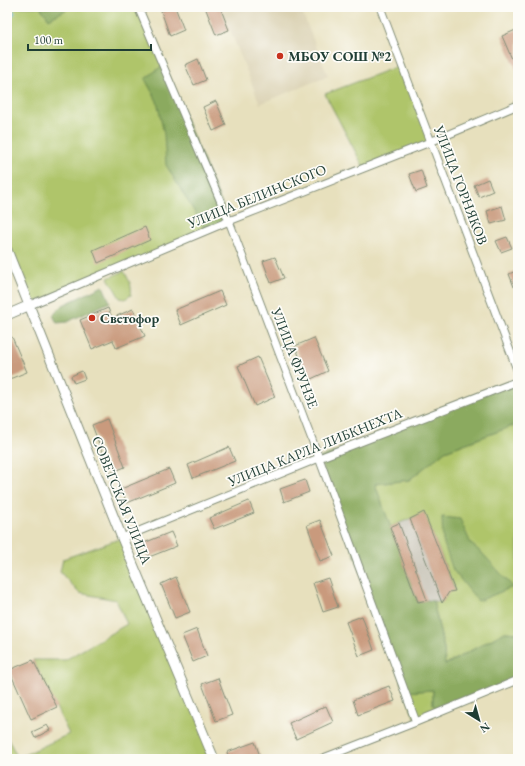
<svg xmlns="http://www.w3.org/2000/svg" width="525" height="766" font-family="'EB Garamond',serif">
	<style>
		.built { fill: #dad1b2 }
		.industrial { fill: #c8c4b8 }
		.green { fill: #afc56a; stroke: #67814f }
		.forest { fill: #8baa5e; stroke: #557449 }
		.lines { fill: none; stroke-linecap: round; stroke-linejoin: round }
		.stream { stroke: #5cb1d8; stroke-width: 2.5 }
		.building { fill: #c99a7d }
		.minor-casing { stroke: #838e78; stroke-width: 9 }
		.tertiary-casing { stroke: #838e78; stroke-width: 11 }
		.minor { stroke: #fff; stroke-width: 7 }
		.tertiary { stroke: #fff; stroke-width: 9 }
		.poi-dot { fill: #c8321e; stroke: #fdfcf7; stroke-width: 1.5 }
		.labels { text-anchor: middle; stroke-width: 3.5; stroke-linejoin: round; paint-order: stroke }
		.poi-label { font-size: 14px; font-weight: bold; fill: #1f3d34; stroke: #fdfcf7; text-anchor: start }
		.street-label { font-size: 14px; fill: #1f3d34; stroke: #fdfcf7 }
	</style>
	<rect width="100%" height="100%" fill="#fdfcf7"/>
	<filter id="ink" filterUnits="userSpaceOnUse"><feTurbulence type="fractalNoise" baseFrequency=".025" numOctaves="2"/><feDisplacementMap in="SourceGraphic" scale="8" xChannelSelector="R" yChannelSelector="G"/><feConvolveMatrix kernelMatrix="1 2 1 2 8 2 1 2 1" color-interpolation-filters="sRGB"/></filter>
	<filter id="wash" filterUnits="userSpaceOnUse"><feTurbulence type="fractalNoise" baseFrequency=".012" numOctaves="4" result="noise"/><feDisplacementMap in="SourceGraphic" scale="16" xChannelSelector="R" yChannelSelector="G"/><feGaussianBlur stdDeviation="0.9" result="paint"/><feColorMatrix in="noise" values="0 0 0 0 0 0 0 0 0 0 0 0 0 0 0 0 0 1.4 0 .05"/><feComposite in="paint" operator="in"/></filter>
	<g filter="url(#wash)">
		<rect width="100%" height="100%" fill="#e7e0bd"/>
		<!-- built -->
		<path class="built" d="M 205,7 L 300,7 L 328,76 L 260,104 L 230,30 L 216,35 Z"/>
		<!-- industrial -->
		<path class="industrial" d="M 424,512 L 455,591 L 442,603 L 427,600 L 418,602 L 390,527 Z"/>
		<!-- green -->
		<path class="green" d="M 10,7 L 138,7 L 229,221 L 30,305 L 7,250 L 7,21 L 14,13 Z
			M 401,65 L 430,142 L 364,168 L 325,94 Z
			M 124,271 C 128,278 133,287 131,295 L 125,299 L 120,298 L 108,278 Z
			M 518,424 L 518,633 L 505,632 L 444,665 L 444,649 L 433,601 L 442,602 L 449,592 L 455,590 L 424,513 L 390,527 L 375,484 L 409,480 L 445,451 Z
			M 122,538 L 214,759 L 7,759 L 7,737 L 18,758 L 69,734 L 33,660 L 65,660 L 127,624 L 116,600 L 79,593 L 60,572 L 63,559 Z
			M 433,690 L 433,704 L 438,713 L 416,722 L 405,692 Z"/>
		<!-- forest -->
		<path class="forest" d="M 40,7 L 71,7 L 49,19 Z
			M 163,65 L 229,221 L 206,231 L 166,165 L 164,134 L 157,101 L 145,79 Z
			M 103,286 L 110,302 L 67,322 L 57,323 L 53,315 L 63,305 Z
			M 518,381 L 518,424 L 445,451 L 409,480 L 375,484 L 418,602 L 427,600 L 433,601 L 444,649 L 445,665 L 505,632 L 518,633 L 518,680 L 438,713 L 433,704 L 433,690 L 405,692 L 319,458 Z
			M 442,517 L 460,519 L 471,544 L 482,553 L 513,587 L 478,601 L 453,570 L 443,541 Z"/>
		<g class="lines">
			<!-- stream -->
			<path class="stream" d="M 7,21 L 14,13 L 10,7"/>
		</g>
		<g id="blocks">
			<!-- building -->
			<path class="building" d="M 172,7 L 175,7 L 184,30 L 170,36 L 161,11 Z
				M 205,7 L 220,7 L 229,30 L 216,35 Z
				M 518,29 L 518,73 L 502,36 Z
				M 198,59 L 206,80 L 194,85 L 185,65 Z
				M 216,101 L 226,125 L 213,131 L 203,107 Z
				M 421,170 L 427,188 L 416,192 L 409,174 Z
				M 488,179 L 493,191 L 479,197 L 474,185 Z
				M 502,206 L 506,220 L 491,224 L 487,211 Z
				M 145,227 L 150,240 L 98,263 L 93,250 Z
				M 507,237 L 512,248 L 501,252 L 496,241 Z
				M 275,257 L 284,278 L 271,283 L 263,261 Z
				M 518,270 L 518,285 L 514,287 L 509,274 Z
				M 220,291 L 226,305 L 181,325 L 175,310 Z
				M 108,308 L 112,318 L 133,309 L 145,336 L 116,348 L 113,340 L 92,349 L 80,320 Z
				M 12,337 L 27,372 L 7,380 L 7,339 Z
				M 314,338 L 328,371 L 309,380 L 295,346 Z
				M 258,357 L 275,397 L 255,406 L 238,366 Z
				M 82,371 L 85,379 L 74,383 L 71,376 Z
				M 107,419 L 125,467 L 110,473 L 92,425 Z
				M 229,447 L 235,461 L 193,478 L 188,465 Z
				M 169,469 L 175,483 L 127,503 L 121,489 Z
				M 305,480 L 309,492 L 284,502 L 280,489 Z
				M 249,501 L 254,513 L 214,529 L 209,518 Z
				M 424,512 L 455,591 L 449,592 L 442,603 L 410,519 Z
				M 320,520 L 334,556 L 320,561 L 307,525 Z
				M 399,523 L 427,600 L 418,602 L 390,527 Z
				M 171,532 L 177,546 L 149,557 L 144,543 Z
				M 176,577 L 190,612 L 175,618 L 161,584 Z
				M 328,578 L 338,607 L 323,612 L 313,583 Z
				M 362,616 L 374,650 L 359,656 L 346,622 Z
				M 197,629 L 207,656 L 193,662 L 182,635 Z
				M 33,660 L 57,707 L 31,719 L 9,670 Z
				M 218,678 L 232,715 L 216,721 L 202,684 Z
				M 389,686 L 395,701 L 358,715 L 353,700 Z
				M 326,706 L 333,722 L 296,739 L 289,723 Z
				M 47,725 L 50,730 L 35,738 L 32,732 Z
				M 255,742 L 261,759 L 229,759 L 227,752 Z"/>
		</g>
	</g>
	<g filter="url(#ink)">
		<use href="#blocks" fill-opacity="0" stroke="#838e78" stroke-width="1"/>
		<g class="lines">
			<!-- minor casing -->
			<g class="minor-casing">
				<path id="minor" d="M 138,7 L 229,221 L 319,458 L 416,722
					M 380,7 L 518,372
					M 30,305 L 229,221 L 430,142 L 518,105
					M 122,538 L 319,458 L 518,381
					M 321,759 L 416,722 L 518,680"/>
			</g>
			<!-- tertiary casing -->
			<g class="tertiary-casing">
				<path id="tertiary" d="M 7,250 L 122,538 L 214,759
					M 7,315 L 30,305"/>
			</g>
			<!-- minor -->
			<use href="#minor" class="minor"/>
			<!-- tertiary -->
			<use href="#tertiary" class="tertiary"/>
		</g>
	</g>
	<!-- markers -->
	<g class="poi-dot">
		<circle cx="280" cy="56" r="4"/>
		<circle cx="92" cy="318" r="4"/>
	</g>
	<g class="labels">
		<!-- poi labels -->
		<g class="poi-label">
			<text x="288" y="61">МБОУ СОШ №2</text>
			<text x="100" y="323">Светофор</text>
		</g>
		<!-- street labels -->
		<g class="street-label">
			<text transform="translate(461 185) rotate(69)" y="5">УЛИЦА ГОРНЯКОВ</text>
			<text transform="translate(257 196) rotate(-22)" y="5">УЛИЦА БЕЛИНСКОГО</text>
			<text transform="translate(295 358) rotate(69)" y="5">УЛИЦА ФРУНЗЕ</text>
			<text transform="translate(315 447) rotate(-22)" y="5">УЛИЦА КАРЛА ЛИБКНЕХТА</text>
			<text transform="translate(122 500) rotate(68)" y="5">СОВЕТСКАЯ УЛИЦА</text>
		</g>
	</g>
	<!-- margin -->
	<rect width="525" height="766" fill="none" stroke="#fdfcf7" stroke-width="24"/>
	<!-- north arrow -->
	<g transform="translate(479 720) rotate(143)" stroke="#fdfcf7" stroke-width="3" paint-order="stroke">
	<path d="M0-3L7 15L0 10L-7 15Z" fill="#1f3d34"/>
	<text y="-6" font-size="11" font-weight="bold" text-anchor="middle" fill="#1f3d34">N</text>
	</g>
	<!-- scale -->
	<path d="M28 44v6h123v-6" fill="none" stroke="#1f3d34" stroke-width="2"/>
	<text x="34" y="44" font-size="12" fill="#1f3d34" stroke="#fdfcf7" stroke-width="3" paint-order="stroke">100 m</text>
</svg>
